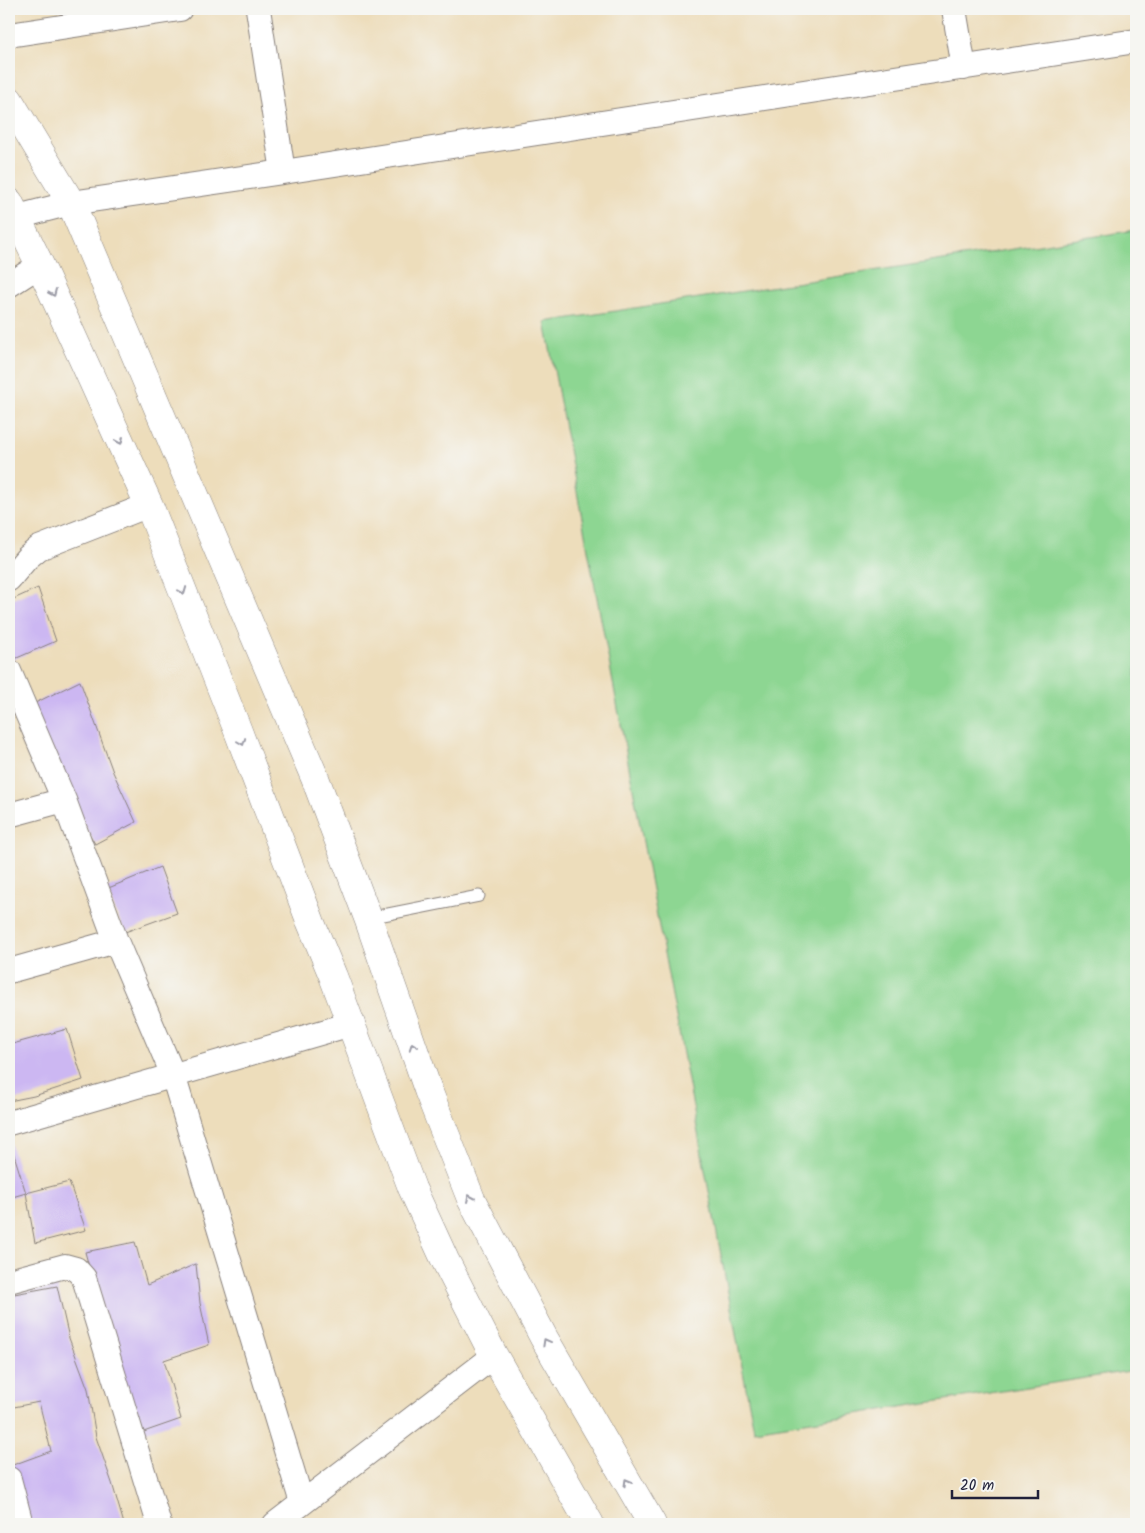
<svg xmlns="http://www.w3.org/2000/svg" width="1145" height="1533" font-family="Kalam,sans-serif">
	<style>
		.green { fill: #8dd692; stroke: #587c66 }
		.building { fill: #ccb7f2 }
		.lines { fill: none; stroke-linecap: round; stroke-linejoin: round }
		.service-casing { stroke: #88807b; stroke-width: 13 }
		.minor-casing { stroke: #88807b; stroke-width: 26 }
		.secondary-casing { stroke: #88807b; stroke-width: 29 }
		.service { stroke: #fff; stroke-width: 11 }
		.minor { stroke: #fff; stroke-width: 24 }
		.secondary { stroke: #fff; stroke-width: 28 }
		.oneway { stroke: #9c9ca7 }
	</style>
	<rect width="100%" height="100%" fill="#f6f6f2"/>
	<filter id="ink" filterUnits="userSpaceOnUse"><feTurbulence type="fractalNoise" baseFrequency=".02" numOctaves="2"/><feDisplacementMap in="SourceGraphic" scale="10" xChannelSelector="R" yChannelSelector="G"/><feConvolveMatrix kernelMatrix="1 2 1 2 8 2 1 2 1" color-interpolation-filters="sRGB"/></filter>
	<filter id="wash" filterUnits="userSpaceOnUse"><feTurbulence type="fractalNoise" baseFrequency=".0096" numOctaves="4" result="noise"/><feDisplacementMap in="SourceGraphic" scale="20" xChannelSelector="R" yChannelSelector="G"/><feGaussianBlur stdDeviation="1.12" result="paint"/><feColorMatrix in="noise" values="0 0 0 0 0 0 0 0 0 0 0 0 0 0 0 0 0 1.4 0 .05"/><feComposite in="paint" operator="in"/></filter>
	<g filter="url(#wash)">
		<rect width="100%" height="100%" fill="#edddbb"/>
		<!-- green -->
		<path class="green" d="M 1136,230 L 1136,1370 L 754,1430 L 545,322 Z"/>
		<g id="blocks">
			<!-- building -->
			<path class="building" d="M 38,588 L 56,641 L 10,661 L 9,601 Z
				M 80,681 L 113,772 L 136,822 L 95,844 L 68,796 L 31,705 Z
				M 160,867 L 177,913 L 125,932 L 106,889 Z
				M 67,1029 L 83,1080 L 34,1096 L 9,1101 L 9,1045 Z
				M 9,1139 L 26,1193 L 9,1198 Z
				M 69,1182 L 86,1230 L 35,1243 L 26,1193 Z
				M 135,1242 L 147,1285 L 196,1264 L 200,1303 L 209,1345 L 164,1360 L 181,1419 L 135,1435 L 85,1252 Z
				M 57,1286 L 69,1338 L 88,1389 L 96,1437 L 112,1483 L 124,1524 L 27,1524 L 22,1508 L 10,1466 L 51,1451 L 39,1402 L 9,1408 L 9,1295 Z"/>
		</g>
	</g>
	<g filter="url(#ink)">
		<use href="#blocks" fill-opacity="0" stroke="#88807b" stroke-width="1"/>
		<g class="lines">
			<!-- service casing -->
			<g class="service-casing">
				<path id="service" d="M 368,918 L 479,896"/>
			</g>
			<!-- minor casing -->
			<g class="minor-casing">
				<path id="minor" d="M 258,9 L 283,172
					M 954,9 L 964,68
					M 9,35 L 180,9
					M 9,217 L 17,217 L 71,203 L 283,172 L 1136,41
					M 9,285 L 40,265
					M 9,579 L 27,558 L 39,548 L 149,505
					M 9,671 L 64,800 L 116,941 L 173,1075 L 302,1503
					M 9,815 L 64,800
					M 9,971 L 116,941
					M 9,1123 L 351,1024
					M 9,1281 L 65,1266 L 76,1269 L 84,1278 L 159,1524
					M 9,1479 L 21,1524
					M 275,1524 L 494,1356"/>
			</g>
			<!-- secondary casing -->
			<g class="secondary-casing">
				<path id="secondary" d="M 9,100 L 71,203 L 315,778 L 368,918 L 428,1090 L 471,1199 L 544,1338 L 652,1524
					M 9,202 L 40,265 L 149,505 L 238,731 L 311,923 L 333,976 L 412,1188 L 445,1260 L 494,1356 L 590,1524"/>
			</g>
			<!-- service -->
			<use href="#service" class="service"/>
			<!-- minor -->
			<use href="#minor" class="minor"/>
			<!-- secondary -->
			<use href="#secondary" class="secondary"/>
		</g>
		<!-- one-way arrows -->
		<defs><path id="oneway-chevron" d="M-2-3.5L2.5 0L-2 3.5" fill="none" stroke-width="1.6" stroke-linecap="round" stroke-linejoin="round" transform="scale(1.25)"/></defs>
		<g class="oneway">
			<use href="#oneway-chevron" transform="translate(53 293) rotate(66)"/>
			<use href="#oneway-chevron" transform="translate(120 441) rotate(66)"/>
			<use href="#oneway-chevron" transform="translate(183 591) rotate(69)"/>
			<use href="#oneway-chevron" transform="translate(242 742) rotate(69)"/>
			<use href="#oneway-chevron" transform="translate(413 1046) rotate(-109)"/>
			<use href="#oneway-chevron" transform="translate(470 1198) rotate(-114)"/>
			<use href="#oneway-chevron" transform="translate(546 1342) rotate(-119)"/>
			<use href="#oneway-chevron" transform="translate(627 1482) rotate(-120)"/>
		</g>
	</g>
	<!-- margin -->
	<rect width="1145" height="1533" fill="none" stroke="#f6f6f2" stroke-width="30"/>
	<!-- scale -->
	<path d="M952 1490v8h86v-8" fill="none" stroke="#22223b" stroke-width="2.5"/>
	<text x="960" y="1490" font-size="15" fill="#22223b" stroke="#f6f6f2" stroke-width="4" paint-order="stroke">20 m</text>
</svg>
